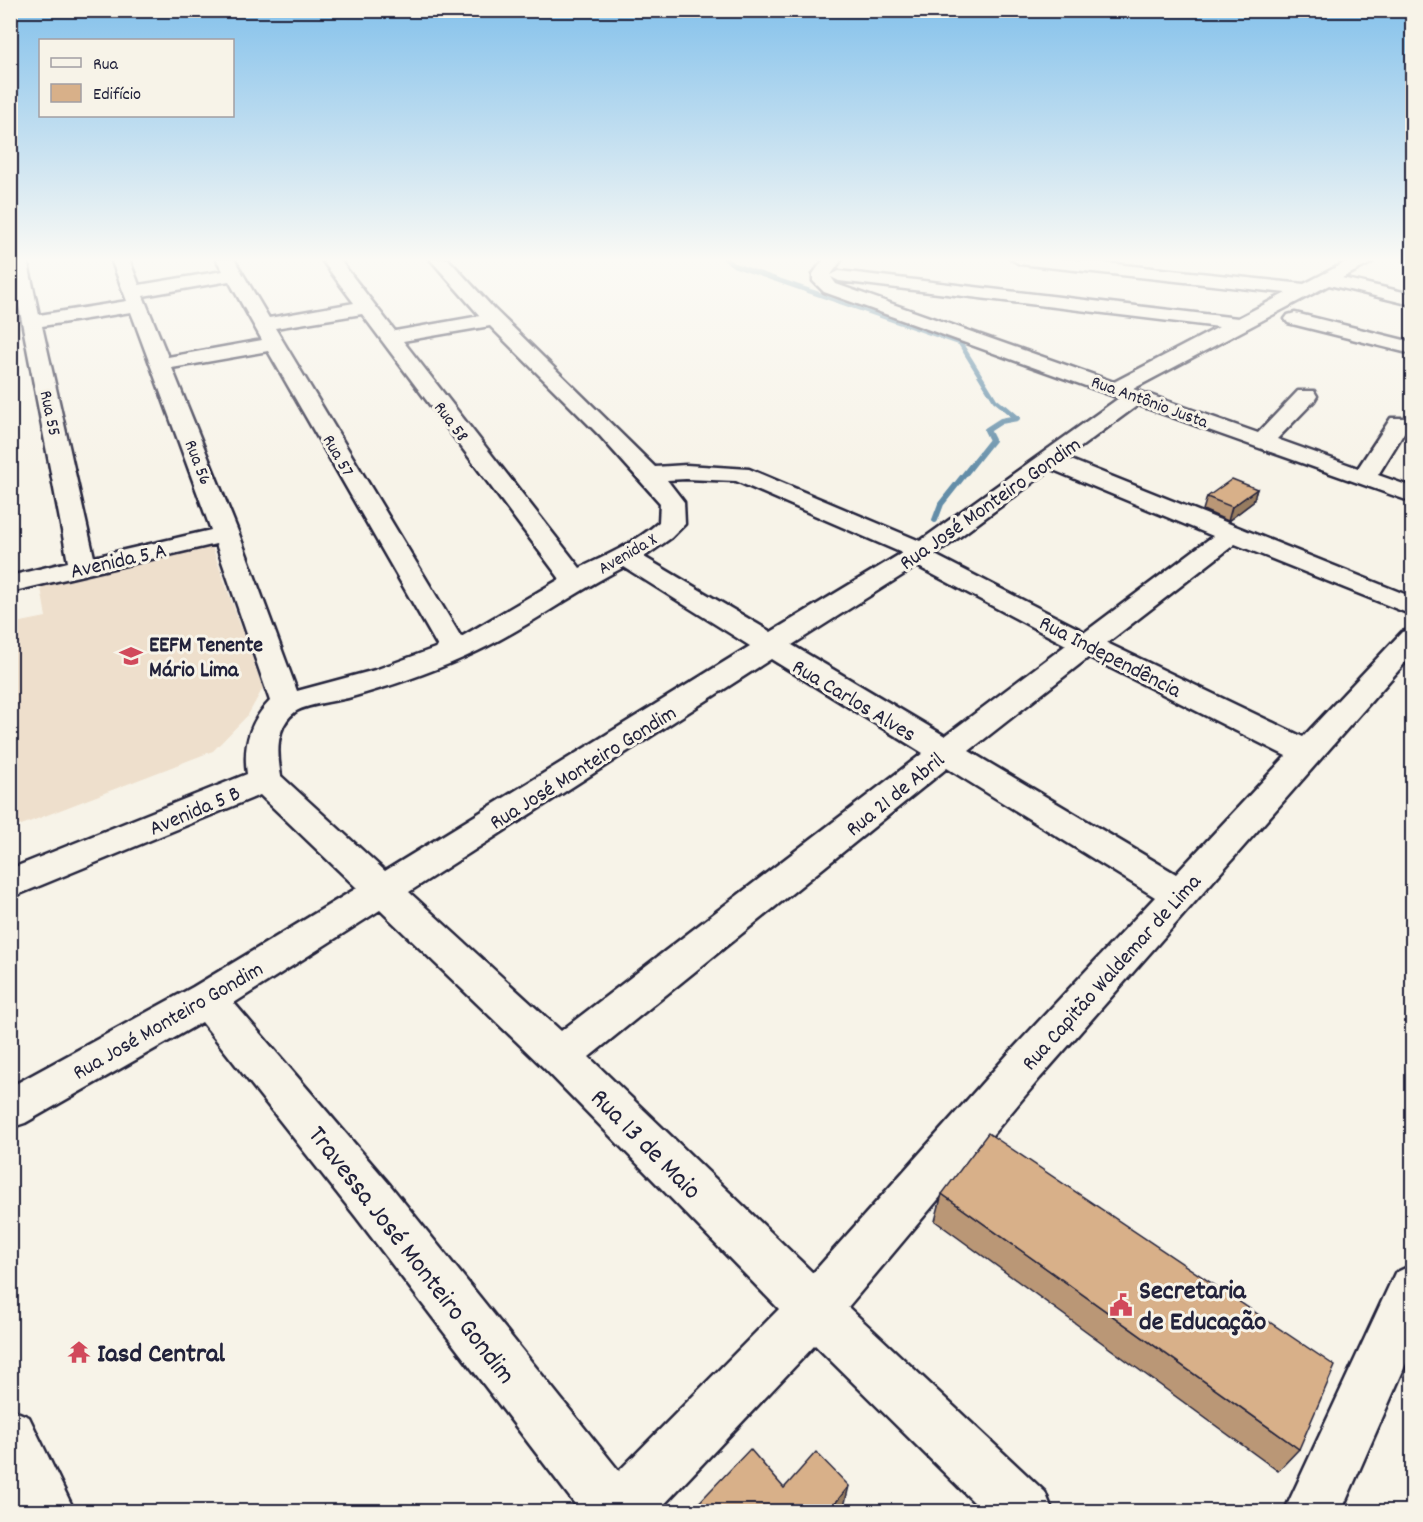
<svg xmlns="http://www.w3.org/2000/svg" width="1423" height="1522" font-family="Dekko,sans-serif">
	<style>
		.built { fill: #eedfcc }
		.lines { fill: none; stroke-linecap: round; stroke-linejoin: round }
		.stream-far1 { stroke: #638da8; stroke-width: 4.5 }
		.stream { stroke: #638da8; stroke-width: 6 }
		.minor-casing { stroke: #22223b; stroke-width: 5 }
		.minor { fill: #f7f3e8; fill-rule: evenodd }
		.wall { fill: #ba9776; stroke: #22223b; stroke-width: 1.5 }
		.shaded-wall { fill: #977b60; stroke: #22223b; stroke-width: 1.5 }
		.building { fill: #d8b089; stroke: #22223b; stroke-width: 1.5 }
		.labels { text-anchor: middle; stroke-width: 6; stroke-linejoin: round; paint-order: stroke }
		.far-street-label { font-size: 18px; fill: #22223b; stroke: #f7f3e8 }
		.street-label { font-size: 22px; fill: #22223b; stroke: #f7f3e8 }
		.poi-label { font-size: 22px; font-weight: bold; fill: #22223b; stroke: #f7f3e8; text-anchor: start }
		.near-street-label { font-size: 27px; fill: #22223b; stroke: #f7f3e8 }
		.near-poi-label { font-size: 27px; font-weight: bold; fill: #22223b; stroke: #f7f3e8; text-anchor: start }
	</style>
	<rect width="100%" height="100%" fill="#f7f3e8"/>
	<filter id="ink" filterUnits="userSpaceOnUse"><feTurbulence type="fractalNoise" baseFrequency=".0167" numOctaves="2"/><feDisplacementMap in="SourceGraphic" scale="12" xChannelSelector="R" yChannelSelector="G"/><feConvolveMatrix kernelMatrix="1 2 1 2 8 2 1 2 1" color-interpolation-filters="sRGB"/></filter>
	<g filter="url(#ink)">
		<!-- built -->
		<path class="built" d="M 211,544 L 263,688 L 248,715 L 213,751 L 11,829 L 11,624 L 46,617 L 40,582 Z"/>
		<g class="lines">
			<!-- stream-far1 -->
			<path class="stream-far1" d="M 725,259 L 734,265 L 960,343 L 995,400 L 1005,408"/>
			<!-- stream -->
			<path class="stream" d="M 935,520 L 941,504 L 992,440 L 987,430 L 1001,421 L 1017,418 L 1004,407"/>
			<!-- minor casing -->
			<g class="minor-casing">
				<path id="minor" d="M 10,259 L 27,259 L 39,315 L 127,301 L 111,259 L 129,259 L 139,285 L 223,271 L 216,259 L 234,259 L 269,318 L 354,303 L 321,259 L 339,259 L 395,331 L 480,316 L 430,259 L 448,259 L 494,309 L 655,467 L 686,465 L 749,469 L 920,541 L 1119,398 L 824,292 L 813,281 L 813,274 L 824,259 L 842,259 L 831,275 L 839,271 L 1238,318 L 1286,293 L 1020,264 L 1011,259 L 1067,259 L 1304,284 L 1352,259 L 1374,259 L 1371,263 L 1342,278 L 1412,294 L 1412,305 L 1329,285 L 1133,389 L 1258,433 L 1298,391 L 1314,391 L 1317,396 L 1314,401 L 1277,439 L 1358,468 L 1391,418 L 1407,418 L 1410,423 L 1378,475 L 1412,487 L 1412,502 L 1138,405 L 1066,458 L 1412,597 L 1412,615 L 1235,544 L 1107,643 L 1303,737 L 1402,632 L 1412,629 L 1412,655 L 1040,1078 L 848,1307 L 1045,1492 L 1053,1512 L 984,1512 L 815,1345 L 657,1512 L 581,1512 L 356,1217 L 202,1022 L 25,1123 L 10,1128 L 10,1087 L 193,987 L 357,888 L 260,795 L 10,898 L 10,869 L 247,774 C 243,746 249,722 270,701 L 216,544 L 10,592 L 10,576 L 68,562 ZM 831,277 L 839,281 L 1219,327 L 1114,382 L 836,284 ZM 229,281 L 262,340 L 168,357 L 143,296 ZM 131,312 L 211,530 L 94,557 L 42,326 ZM 362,314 L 560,579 L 461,637 L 275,328 ZM 490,326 L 600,436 L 660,503 L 659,522 C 636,542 608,555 580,568 L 403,341 ZM 268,351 L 438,647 L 375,670 L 297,691 L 239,534 L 172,368 ZM 1051,469 L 1213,536 L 1085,632 L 935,555 ZM 686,479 L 736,481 L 902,553 L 771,632 L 644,557 L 671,538 L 685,524 L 684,502 L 667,480 ZM 917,566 L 1066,645 L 945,736 L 792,645 ZM 624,567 L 750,646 L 385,871 L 281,776 C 277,754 275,727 295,712 C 304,705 335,701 348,698 C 388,687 427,674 465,657 C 520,633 569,595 624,567 ZM 1089,657 L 1286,756 L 1176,874 L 969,751 ZM 771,659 L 923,753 L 561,1031 L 409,892 ZM 947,768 L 1155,897 L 1010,1052 L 813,1273 L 589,1057 ZM 380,910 L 545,1069 L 779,1309 L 619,1471 L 390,1185 L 234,1003 Z
					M 1295,313 L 1412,342 L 1412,354 L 1288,323 L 1285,319 L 1288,315 Z
					M 1412,1265 L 1412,1350 L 1341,1512 L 1284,1512 L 1395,1273 Z
					M 10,1409 L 29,1417 L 75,1512 L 17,1512 L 10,1497 Z"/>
			</g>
			<!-- minor -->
			<use href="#minor" class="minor"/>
		</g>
		<!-- wall -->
		<path class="wall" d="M 1257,489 L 1253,502 L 1228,521 L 1203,510 L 1207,497 Z
			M 942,1194 L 1299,1449 L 1278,1471 L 935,1221 Z"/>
		<!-- shaded-wall -->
		<path class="shaded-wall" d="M 1257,489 L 1253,502 L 1228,521 L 1232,507 Z
			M 849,1486 L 844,1507 L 841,1512 L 828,1512 Z"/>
		<!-- building -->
		<path class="building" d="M 1232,479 L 1257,489 L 1232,507 L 1207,497 Z
			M 988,1133 L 1335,1366 L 1299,1449 L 942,1194 Z
			M 750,1449 L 784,1488 L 816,1452 L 849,1486 L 828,1512 L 690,1512 Z"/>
	</g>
	<!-- sky -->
	<linearGradient id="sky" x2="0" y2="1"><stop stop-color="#84c1eb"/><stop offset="0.55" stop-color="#fbfaf5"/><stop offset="1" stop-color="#fbfaf5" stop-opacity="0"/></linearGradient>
	<rect width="1423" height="472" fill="url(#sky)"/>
	<!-- icons -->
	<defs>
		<g id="school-bare" transform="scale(1.8)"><path d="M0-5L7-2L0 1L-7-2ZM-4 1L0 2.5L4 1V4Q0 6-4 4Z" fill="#d1495b" stroke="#f7f3e8" stroke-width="2.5" paint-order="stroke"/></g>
		<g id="civic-bare" transform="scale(1.8)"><path d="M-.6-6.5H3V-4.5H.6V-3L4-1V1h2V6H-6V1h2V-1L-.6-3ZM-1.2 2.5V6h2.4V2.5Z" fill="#d1495b" stroke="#f7f3e8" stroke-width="2.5" paint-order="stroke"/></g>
		<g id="temple-bare" transform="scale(1.8)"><path d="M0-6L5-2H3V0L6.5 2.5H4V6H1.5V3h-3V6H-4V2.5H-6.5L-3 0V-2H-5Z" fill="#d1495b" stroke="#f7f3e8" stroke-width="2.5" paint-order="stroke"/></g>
	</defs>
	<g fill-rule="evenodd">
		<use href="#school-bare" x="131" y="656"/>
		<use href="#civic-bare" x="1121" y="1305"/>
		<use href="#temple-bare" x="79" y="1352"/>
	</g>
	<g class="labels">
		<!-- far-street labels -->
		<g class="far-street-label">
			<text transform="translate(1150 401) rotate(20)" y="6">Rua Antônio Justa</text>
			<text transform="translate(51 413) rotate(78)" y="6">Rua 55</text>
			<text transform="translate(452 421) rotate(53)" y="6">Rua 58</text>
			<text transform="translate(339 455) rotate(60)" y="6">Rua 57</text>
			<text transform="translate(199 462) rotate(69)" y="6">Rua 56</text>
			<text transform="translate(627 553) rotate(-30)" y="6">Avenida X</text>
		</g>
		<!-- street labels -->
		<g class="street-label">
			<text transform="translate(989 502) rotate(-35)" y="8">Rua José Monteiro Gondim</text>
			<text transform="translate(118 559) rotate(-13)" y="8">Avenida 5 A</text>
			<text transform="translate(1111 655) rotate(27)" y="8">Rua Independência</text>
			<text transform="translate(855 699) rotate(31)" y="8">Rua Carlos Alves</text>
			<text transform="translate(582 766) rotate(-32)" y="8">Rua José Monteiro Gondim</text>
			<text transform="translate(894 793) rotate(-39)" y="8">Rua 21 de Abril</text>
			<text transform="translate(194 809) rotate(-23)" y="8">Avenida 5 B</text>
			<text transform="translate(1110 971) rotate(-48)" y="8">Rua Capitão Waldemar de Lima</text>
			<text transform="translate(167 1019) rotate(-30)" y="8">Rua José Monteiro Gondim</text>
		</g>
		<!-- poi labels -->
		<g class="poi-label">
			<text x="149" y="651">EEFM Tenente<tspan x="149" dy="25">Mário Lima</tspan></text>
		</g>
		<!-- near-street labels -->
		<g class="near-street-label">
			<text transform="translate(647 1143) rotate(45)" y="9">Rua 13 de Maio</text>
			<text transform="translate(413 1254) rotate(52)" y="9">Travessa José Monteiro Gondim</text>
		</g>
		<!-- near-poi labels -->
		<g class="near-poi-label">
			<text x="1139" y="1298">Secretaria<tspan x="1139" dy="31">de Educação</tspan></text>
			<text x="97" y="1361">Iasd Central</text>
		</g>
	</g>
	<!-- margin -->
	<rect width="1423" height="1522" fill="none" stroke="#f7f3e8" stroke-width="36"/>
	<rect x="18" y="18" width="1387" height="1486" fill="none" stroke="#22223b" stroke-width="2" filter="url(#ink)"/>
	<!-- legend -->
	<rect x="39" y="39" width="195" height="78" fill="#f7f3e8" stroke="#a29fa3" stroke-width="1.5"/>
	<rect x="51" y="58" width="30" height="9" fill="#f7f3e8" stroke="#a29fa3" stroke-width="1.5"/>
	<text x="93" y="69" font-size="18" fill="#22223b">Rua</text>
	<rect x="51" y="84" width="30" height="18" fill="#d8b089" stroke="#a29fa3" stroke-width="1.5"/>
	<text x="93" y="99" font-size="18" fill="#22223b">Edifício</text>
</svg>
